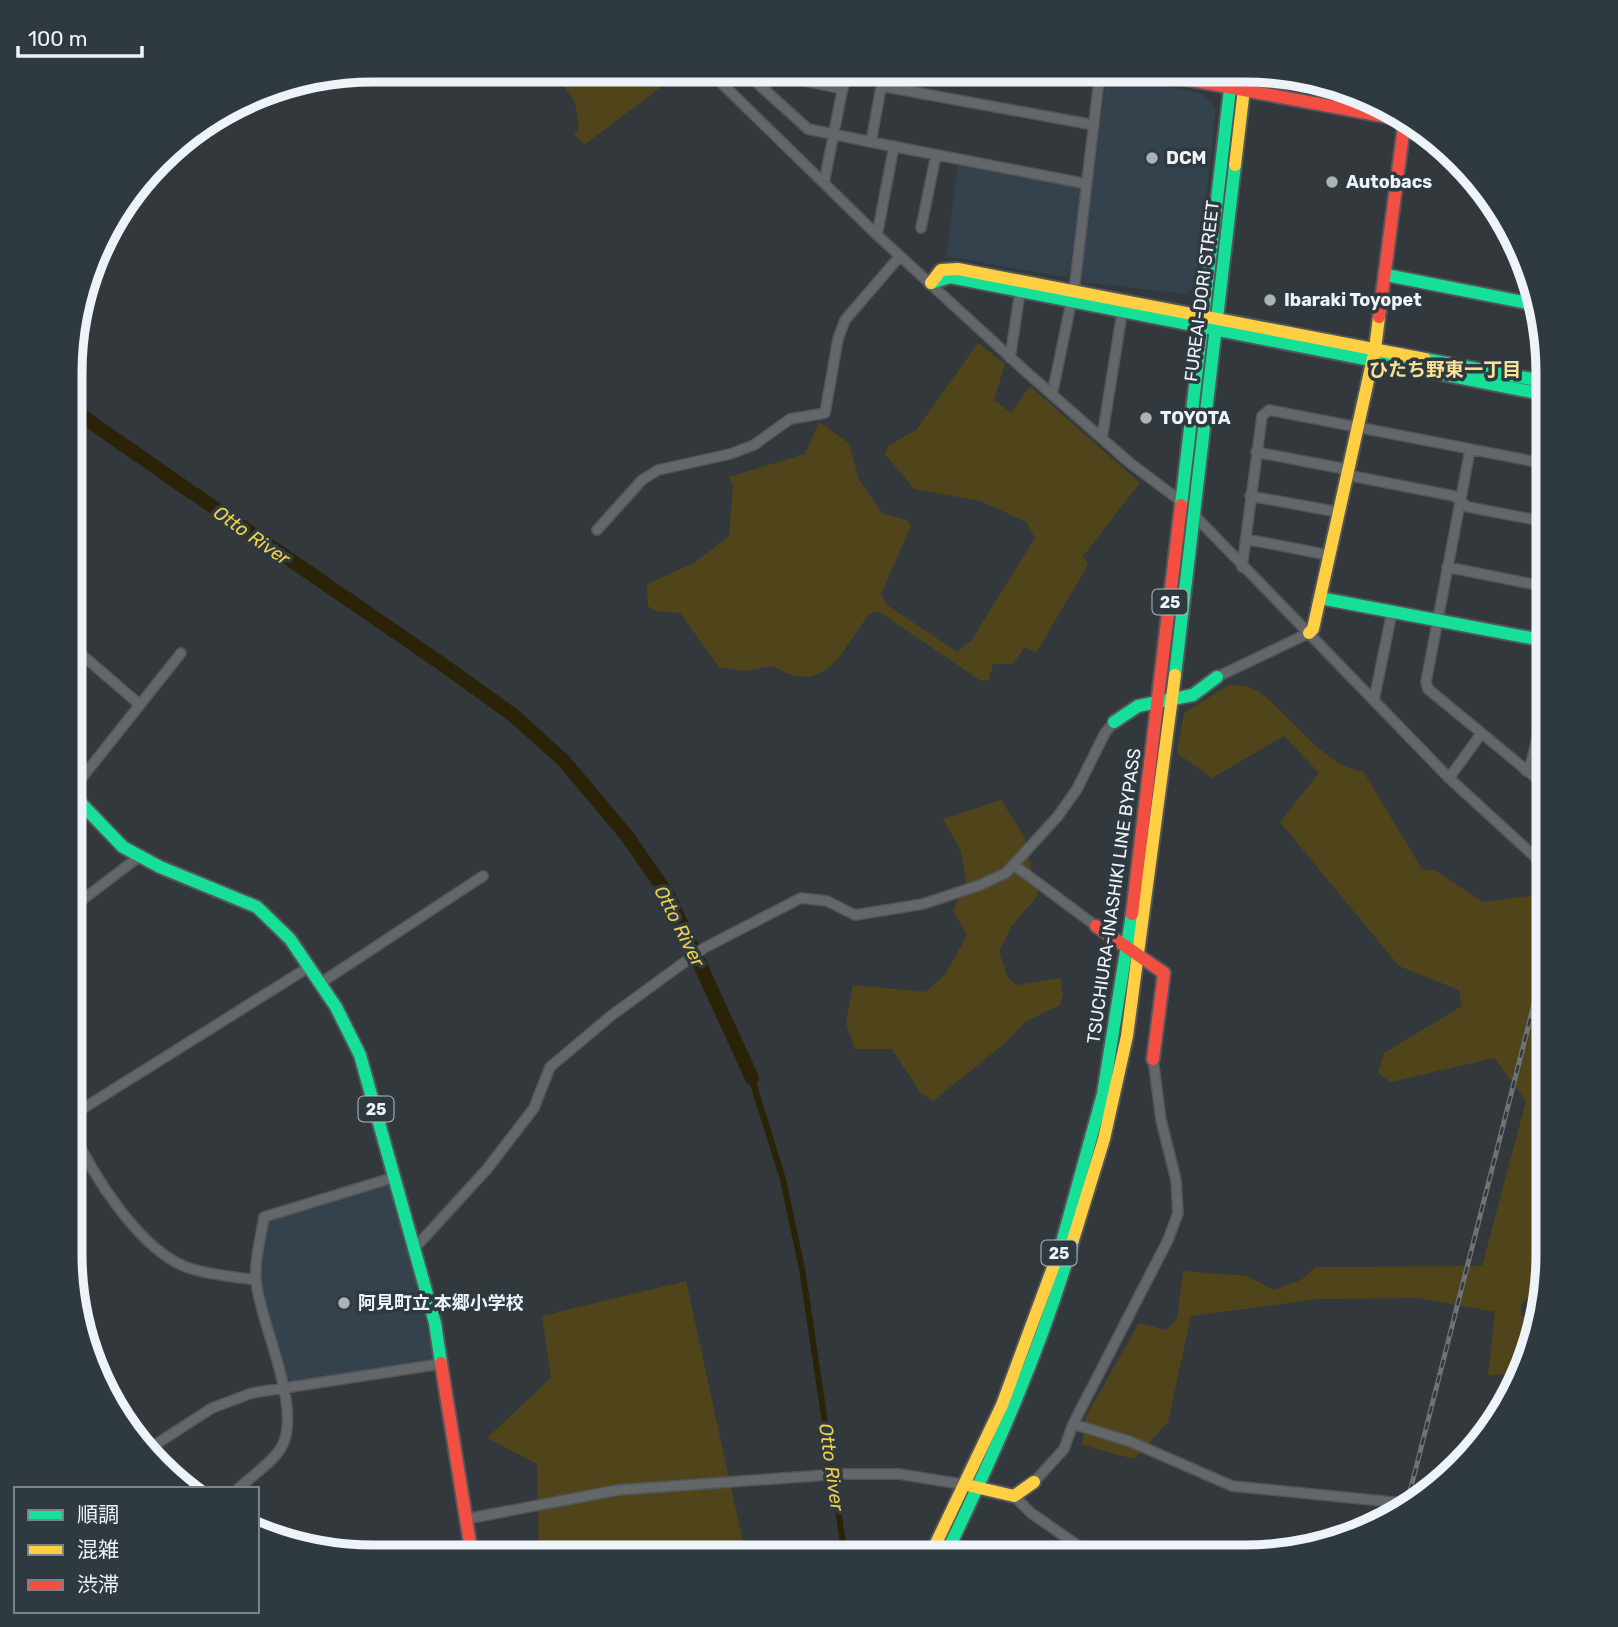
<svg xmlns="http://www.w3.org/2000/svg" width="1618" height="1627" font-family="Rubik,'Noto Sans JP',sans-serif">
	<style>
		.built { fill: #33424c }
		.green { fill: #50451a }
		.water { fill: #2a2307 }
		.lines { fill: none; stroke-linecap: round; stroke-linejoin: round }
		.river { stroke: #2a2307; stroke-width: 14 }
		.street-casing { stroke: #52565a; stroke-width: 12 }
		.fast-casing { stroke: #52565a; stroke-width: 16 }
		.slow-casing { stroke: #52565a; stroke-width: 16 }
		.jam-casing { stroke: #52565a; stroke-width: 16 }
		.street { stroke: #64676a; stroke-width: 9 }
		.fast { stroke: #16e098; stroke-width: 12 }
		.slow { stroke: #ffcf43; stroke-width: 12 }
		.jam { stroke: #f24e42; stroke-width: 12 }
		.rail-casing { stroke: #6f7376; stroke-width: 5 }
		.rail { stroke: #2f3940; stroke-width: 2.5; stroke-dasharray: 8; stroke-linecap: butt }
		.poi-dot { fill: #acb2b6; stroke: #2f3940; stroke-width: 2.5 }
		.labels { text-anchor: middle; stroke-width: 7; stroke-linejoin: round; paint-order: stroke }
		.shield { fill: #2f3940; stroke: #b4bbc1; stroke-width: 2 }
		.shield-label { font-size: 16px; font-weight: bold; fill: #edf3f8 }
		.poi-label { font-size: 18px; font-weight: bold; fill: #edf3f8; stroke: #2f3940; text-anchor: start }
		.street-label { font-size: 18px; fill: #edf3f8; stroke: #2f3940 }
		.neighbourhood-label { font-size: 19px; font-weight: bold; fill: #f8e395; stroke: #2f3940 }
		.water-label { font-size: 19px; font-style: italic; fill: #f0cf4b; stroke: #2f3940 }
		.rim { fill: none; stroke: #edf3f8; stroke-width: 9 }
	</style>
	<rect width="100%" height="100%" fill="#33383c"/>
	<!-- built -->
	<path class="built" d="M 1114,75 L 1203,94 L 1216,109 L 1197,284 L 1185,294 L 1084,282 L 1081,277 L 1106,80 Z
		M 958,164 L 1081,186 L 1070,271 L 1064,277 L 946,256 Z
		M 386,1185 L 391,1187 L 435,1361 L 295,1383 L 286,1377 L 260,1279 L 268,1221 Z"/>
	<!-- green -->
	<path class="green" d="M 553,71 L 682,71 L 584,145 L 574,134 L 579,128 L 575,102 Z
		M 978,343 L 1005,364 L 994,400 L 1011,413 L 1030,386 L 1140,483 L 1083,556 L 1088,565 L 1036,653 L 1025,647 L 1013,664 L 993,664 L 989,680 L 981,681 L 878,611 L 869,614 C 842,651 825,698 773,666 L 743,671 L 719,667 L 680,613 L 655,611 L 648,606 L 647,584 L 694,563 L 729,536 L 733,487 L 729,477 L 805,454 L 819,422 L 849,443 L 859,480 L 883,514 L 907,520 L 911,526 L 881,594 L 887,605 L 957,652 L 971,641 L 1035,538 L 1026,522 L 981,501 L 914,489 L 885,454 L 889,445 L 916,430 Z
		M 1230,684 C 1238,686 1250,686 1256,690 C 1287,710 1325,769 1363,771 L 1422,869 L 1436,871 L 1483,902 L 1538,895 L 1547,902 L 1547,1269 L 1543,1270 L 1539,1286 L 1521,1305 L 1521,1316 L 1536,1316 L 1521,1373 L 1488,1375 L 1495,1312 L 1419,1298 L 1318,1299 L 1191,1316 L 1168,1422 L 1134,1459 L 1082,1445 L 1086,1416 L 1139,1323 L 1166,1330 L 1177,1318 L 1183,1271 L 1247,1276 L 1274,1290 L 1301,1280 L 1316,1267 L 1482,1266 L 1526,1101 L 1494,1058 L 1391,1082 L 1378,1073 L 1384,1053 L 1462,1006 L 1459,990 L 1399,966 L 1280,822 L 1319,773 L 1284,736 L 1212,778 L 1177,753 L 1184,713 Z
		M 1001,800 L 1024,836 L 1038,895 L 1011,927 L 999,952 L 1008,978 L 1017,985 L 1060,978 L 1063,993 L 1060,1005 L 1025,1022 L 1004,1044 L 933,1101 L 920,1092 L 892,1049 L 855,1049 L 846,1023 L 853,985 L 925,992 L 945,975 L 967,935 L 953,911 L 966,881 L 961,851 L 943,819 Z
		M 686,1281 L 746,1556 L 539,1556 L 537,1464 L 487,1438 L 551,1378 L 542,1316 Z"/>
	<!-- water -->
	<path class="water" d="M 749,1059 L 786,1179 L 805,1268 L 848,1556 L 842,1556 L 799,1269 L 780,1180 L 743,1062 Z"/>
	<g class="lines">
		<!-- river -->
		<path class="river" d="M 75,411 L 191,492
			M 196,495 L 439,662 L 513,715 L 564,761 L 627,836 L 668,895 L 752,1078"/>
		<!-- street casing -->
		<g class="street-casing">
			<path id="street" d="M 709,71 L 877,235 L 1023,369 L 1130,463 L 1182,502
				M 744,71 L 808,129 L 871,142
				M 884,71 L 871,142 L 1087,184
				M 881,86 L 1094,125
				M 762,88 L 776,75 L 843,89
				M 824,183 L 846,71
				M 921,228 L 936,155
				M 877,235 L 894,146
				M 1074,291 L 1100,72
				M 1010,358 L 1020,292
				M 1052,395 L 1071,303
				M 1102,438 L 1122,313
				M 1470,450 L 1426,682 L 1428,689 L 1547,787
				M 1256,452 L 1340,468 L 1352,476 L 1454,496 L 1468,507 L 1547,522
				M 1250,496 L 1338,512
				M 1193,514 L 1449,778 L 1547,868
				M 597,530 L 642,480 L 658,470 L 730,454 L 754,445 L 790,419 L 825,413 L 838,339 L 845,320 L 900,256
				M 1246,539 L 1328,555
				M 1242,567 L 1262,416 L 1269,410 L 1547,464
				M 1447,567 L 1547,587
				M 74,648 L 139,704
				M 1217,677 L 1309,633
				M 1374,700 L 1392,612
				M 1526,771 L 1531,763 L 1547,699
				M 1449,778 L 1481,734
				M 73,789 L 181,653
				M 1014,865 L 1096,926
				M 73,907 L 140,856
				M 319,984 L 483,876
				M 71,1116 L 309,967
				M 71,1127 C 91,1173 141,1254 192,1269 C 212,1275 235,1277 256,1280
				M 413,1250 L 487,1169 L 534,1108 L 550,1067 L 612,1015 L 704,948 L 801,898 L 827,901 L 855,915 L 923,904 L 980,885 L 1006,873 L 1058,816 L 1077,789 L 1105,733 L 1114,722
				M 1073,1424 L 1129,1441 L 1232,1486 L 1412,1504
				M 147,1450 L 212,1408 L 252,1393 L 440,1364
				M 1034,1482 L 1064,1449 L 1073,1424 L 1168,1240 L 1178,1213 L 1176,1180 L 1161,1120 L 1153,1059
				M 238,1489 C 251,1476 271,1464 281,1448 C 304,1409 260,1324 256,1281 C 254,1261 261,1237 264,1217 L 395,1177
				M 1014,1496 L 1031,1513 L 1077,1545
				M 466,1519 L 618,1490 L 840,1474 L 899,1474 L 967,1485
				M 952,1543 L 966,1556"/>
		</g>
		<!-- fast casing -->
		<g class="fast-casing">
			<path id="fast" d="M 1386,275 L 1538,305
				M 931,283 L 950,277 L 1547,395
				M 1425,359 L 1547,382
				M 1181,505 L 1232,72
				M 1320,598 L 1547,641
				M 1175,675 L 1235,165
				M 1114,722 L 1138,706 L 1193,695 L 1217,677
				M 73,795 L 123,847 L 160,867 L 257,907 L 290,939 L 336,1007 L 360,1055 L 435,1323 L 441,1363
				M 1061,1246 L 1103,1094 L 1132,914
				M 945,1556 C 995,1452 1040,1352 1073,1240"/>
		</g>
		<!-- slow casing -->
		<g class="slow-casing">
			<path id="slow" d="M 1235,165 L 1246,72
				M 931,283 L 941,270 L 958,269 L 1425,359
				M 1309,633 L 1313,629 L 1375,349 L 1379,317
				M 1073,1240 L 1104,1139 L 1127,1036 L 1175,675
				M 971,1486 L 1014,1496 L 1034,1482
				M 930,1556 L 1002,1405 L 1061,1246"/>
		</g>
		<!-- jam casing -->
		<g class="jam-casing">
			<path id="jam" d="M 1148,72 L 1409,121
				M 1379,317 L 1405,118
				M 1132,914 L 1181,505
				M 1096,926 L 1164,973 L 1153,1059
				M 441,1363 L 472,1556"/>
		</g>
		<!-- street -->
		<use href="#street" class="street"/>
		<!-- fast -->
		<use href="#fast" class="fast"/>
		<!-- slow -->
		<use href="#slow" class="slow"/>
		<!-- jam -->
		<use href="#jam" class="jam"/>
		<!-- rail casing -->
		<g class="rail-casing">
			<path id="rail" d="M 1406,1507 L 1547,953"/>
		</g>
		<!-- rail -->
		<use href="#rail" class="rail"/>
	</g>
	<!-- markers -->
	<g class="poi-dot">
		<circle cx="1152" cy="158" r="7"/>
		<circle cx="1332" cy="182" r="7"/>
		<circle cx="1270" cy="300" r="7"/>
		<circle cx="1146" cy="418" r="7"/>
		<circle cx="344" cy="1303" r="7"/>
	</g>
	<g class="labels">
		<!-- shield labels -->
		<g class="shield">
			<rect x="1152.5" y="589.5" width="35" height="25" rx="5"/>
			<rect x="358.5" y="1096.5" width="35" height="25" rx="5"/>
			<rect x="1041.5" y="1240.5" width="35" height="25" rx="5"/>
		</g>
		<g class="shield-label">
			<text x="1170" y="608">25</text>
			<text x="376" y="1115">25</text>
			<text x="1059" y="1259">25</text>
		</g>
		<!-- poi labels -->
		<g class="poi-label">
			<text x="1166" y="164">DCM</text>
			<text x="1346" y="188">Autobacs</text>
			<text x="1284" y="306">Ibaraki Toyopet</text>
			<text x="1160" y="424">TOYOTA</text>
			<text x="358" y="1309">阿見町立 本郷小学校</text>
		</g>
		<!-- street labels -->
		<g class="street-label">
			<text transform="translate(1202 291) rotate(-83)" y="6">FUREAI-DORI STREET</text>
			<text transform="translate(1114 896) rotate(-82)" y="6">TSUCHIURA-INASHIKI LINE BYPASS</text>
		</g>
		<!-- neighbourhood labels -->
		<g class="neighbourhood-label">
			<text x="1445" y="376">ひたち野東一丁目</text>
		</g>
		<!-- water labels -->
		<g class="water-label">
			<text transform="translate(252 535) rotate(35)" y="7">Otto River</text>
			<text transform="translate(680 926) rotate(63)" y="7">Otto River</text>
			<text transform="translate(832 1467) rotate(82)" y="7">Otto River</text>
		</g>
	</g>
	<!-- crop -->
	<path d="M0 0H1618V1627H0ZM373 82H1245A291 291 0 0 1 1536 373V1254A291 291 0 0 1 1245 1545H373A291 291 0 0 1 82 1254V373A291 291 0 0 1 373 82Z" fill="#2f3940" fill-rule="evenodd"/>
	<path class="rim" d="M373 82H1245A291 291 0 0 1 1536 373V1254A291 291 0 0 1 1245 1545H373A291 291 0 0 1 82 1254V373A291 291 0 0 1 373 82Z"/>
	<!-- legend -->
	<rect x="14" y="1487" width="245" height="126" fill="#2f3940" stroke="#7b838a" stroke-width="2"/>
	<rect x="28" y="1510" width="35" height="10" fill="#16e098" stroke="#7b838a" stroke-width="2"/>
	<text x="77" y="1522" font-size="21" fill="#edf3f8">順調</text>
	<rect x="28" y="1545" width="35" height="10" fill="#ffcf43" stroke="#7b838a" stroke-width="2"/>
	<text x="77" y="1557" font-size="21" fill="#edf3f8">混雑</text>
	<rect x="28" y="1580" width="35" height="10" fill="#f24e42" stroke="#7b838a" stroke-width="2"/>
	<text x="77" y="1592" font-size="21" fill="#edf3f8">渋滞</text>
	<!-- scale -->
	<path d="M18 46v10h124v-10" fill="none" stroke="#edf3f8" stroke-width="3.5"/>
	<text x="28" y="46" font-size="21" fill="#edf3f8" stroke="#2f3940" stroke-width="5" paint-order="stroke">100 m</text>
</svg>
